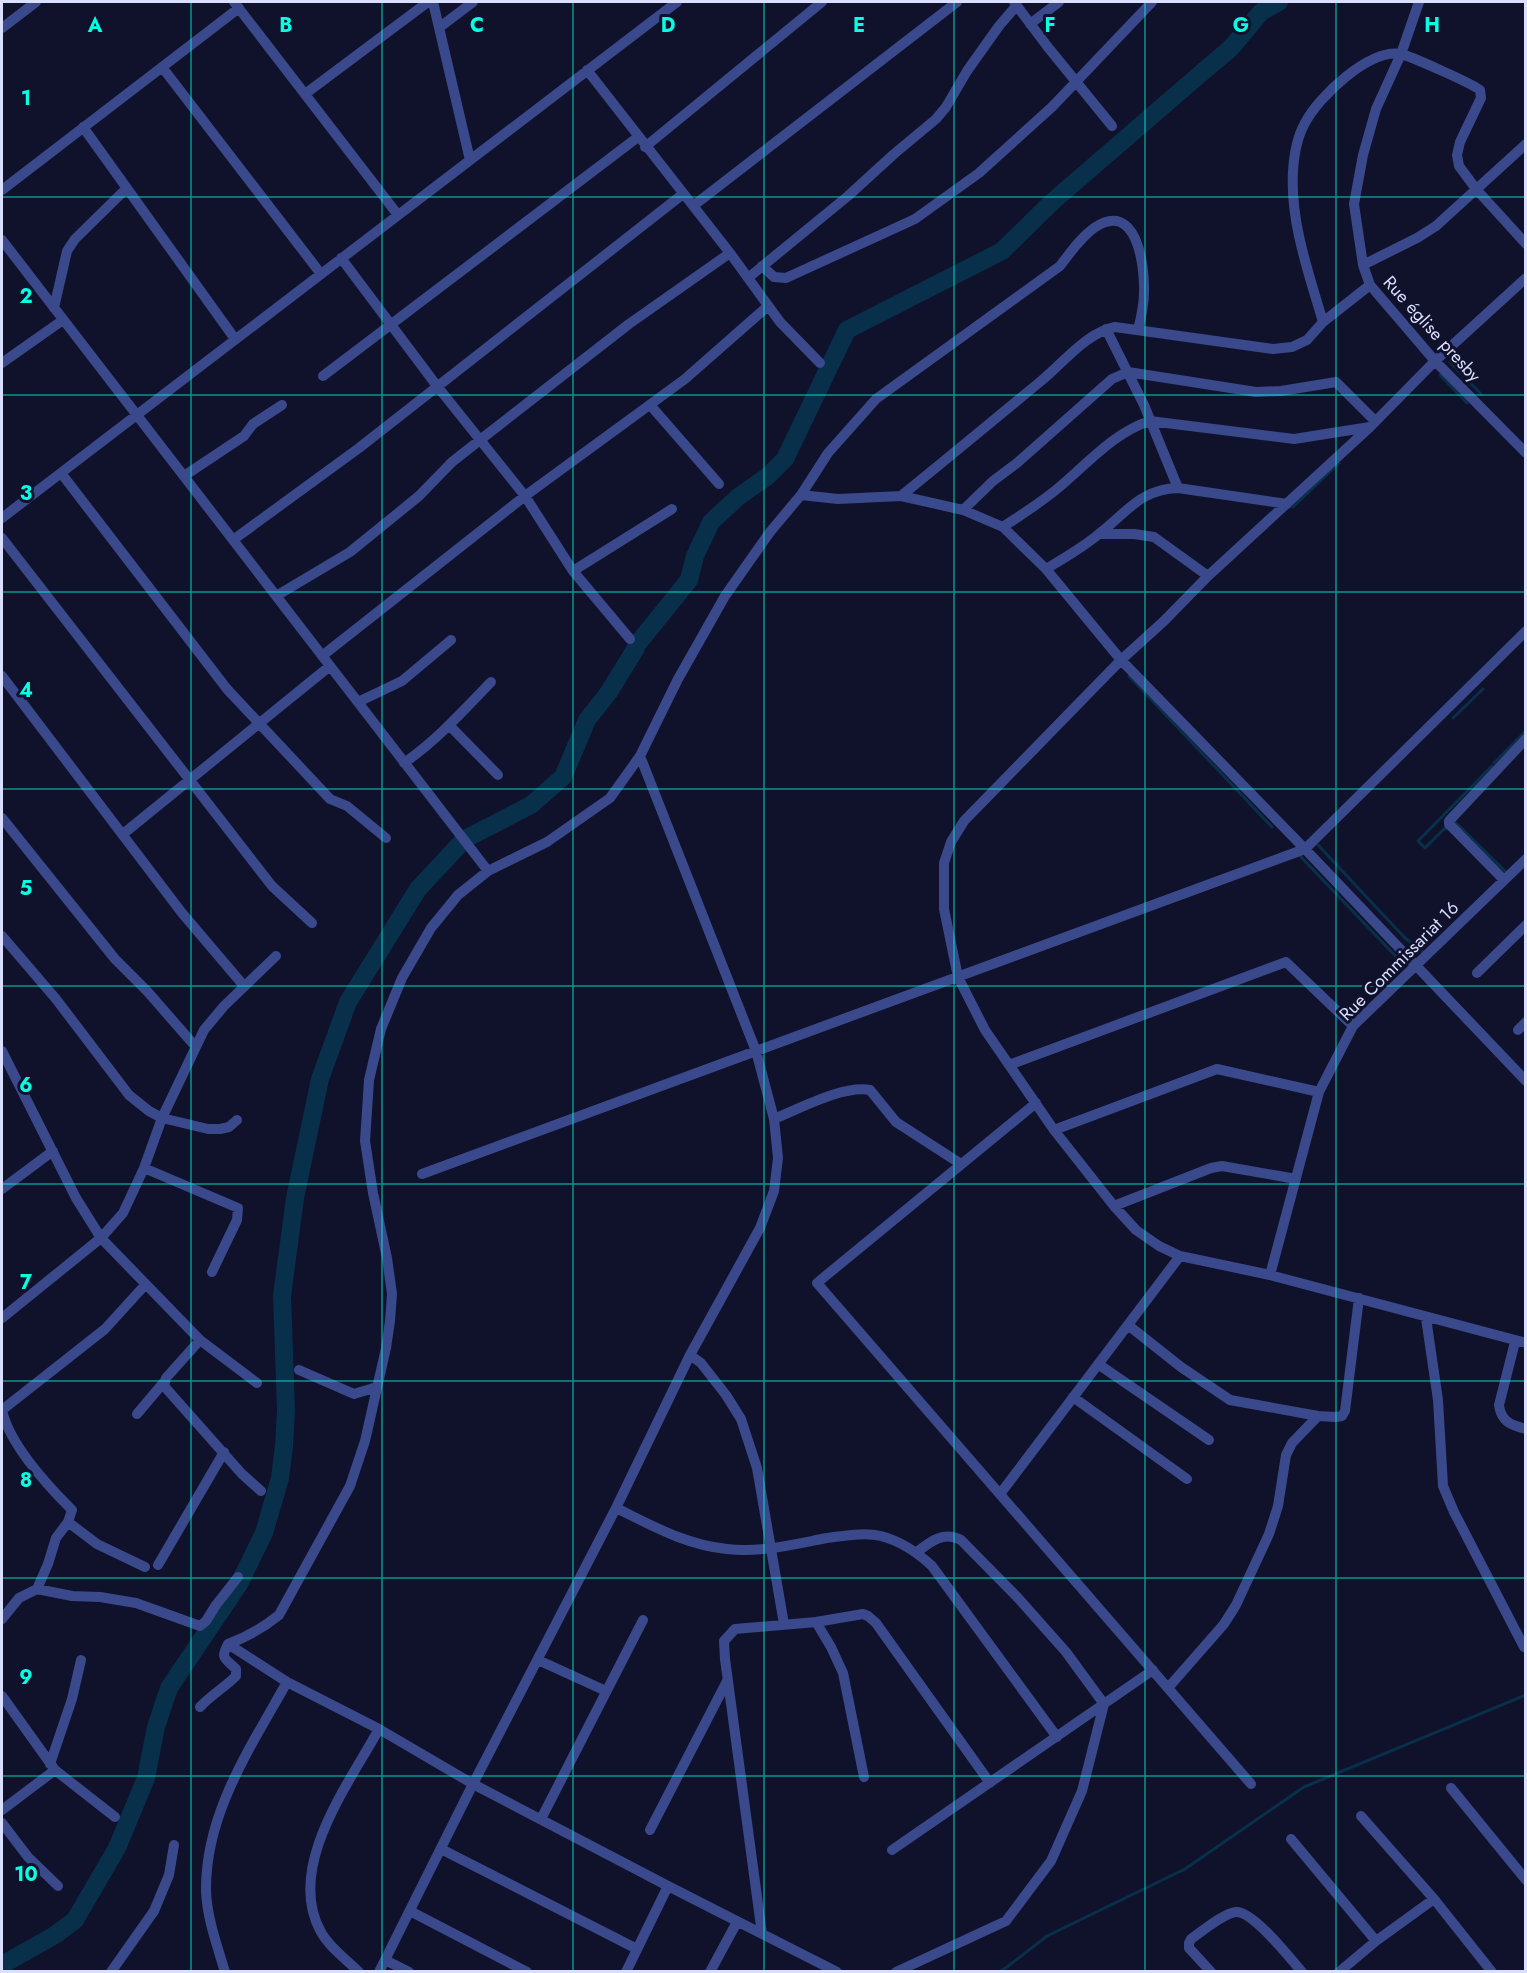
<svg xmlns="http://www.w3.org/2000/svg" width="1527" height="1973" font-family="Jost,sans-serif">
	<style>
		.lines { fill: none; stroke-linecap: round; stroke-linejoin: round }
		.stream { stroke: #09304b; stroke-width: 3 }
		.river { stroke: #09304b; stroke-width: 18 }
		.minor { stroke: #3a498b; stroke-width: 10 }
		.grid { fill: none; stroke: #06ffe2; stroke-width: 1.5; stroke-opacity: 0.55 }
		.labels { text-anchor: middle; stroke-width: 6; stroke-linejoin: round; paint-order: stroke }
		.street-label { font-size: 18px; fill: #dadeff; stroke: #10112b }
		.grid-label { font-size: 20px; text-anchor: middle; font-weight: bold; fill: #06ffe2; stroke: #10112b; stroke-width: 6; stroke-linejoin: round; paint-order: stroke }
	</style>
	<rect width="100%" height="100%" fill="#10112b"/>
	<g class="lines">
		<!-- stream -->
		<path class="stream" d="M 1450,362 L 1481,394
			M 1440,375 L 1467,403
			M 1293,507 L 1339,463
			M 1129,676 L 1272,827
			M 1453,718 L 1483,689
			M 1494,763 L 1526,731
			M 1453,820 L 1508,874
			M 1446,829 L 1445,828 L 1425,848 L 1418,841 L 1492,766
			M 1318,845 L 1404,937 L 1424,953
			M 1301,857 L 1404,965
			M 999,1972 L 1007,1967 L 1047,1936 L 1185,1869 L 1304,1787 L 1526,1695"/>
		<!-- river -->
		<path class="river" d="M 639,642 L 689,580 L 695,556 L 711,522 L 738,497 L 768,476 L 785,459 L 847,330 L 1002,251 L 1052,202 L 1199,75 L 1231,48 L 1261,12 L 1279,2
			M 467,838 L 531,805 L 563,777 L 587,720 L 609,692 L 636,648
			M 2,1965 L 55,1935 L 75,1920 L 117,1848 L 146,1778 L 156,1727 L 169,1688 L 239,1584 L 264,1533 L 280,1478 L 284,1446 L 286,1410 L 282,1296 L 295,1198 L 320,1079 L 348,1002 L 418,889 L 462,842"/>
		<!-- minor -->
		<path class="minor" d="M 234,2 L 398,215
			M 433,2 L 470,160
			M 1014,2 L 1047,46 L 1112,126
			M 1419,2 L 1401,54 L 1376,109 L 1363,155 L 1354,204 L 1363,265 L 1370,285 L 1435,361 L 1526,453
			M 1030,24 L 1059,2
			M 440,27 L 473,2
			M 2,28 L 36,2
			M 162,67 L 321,274
			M 587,70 L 730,253 L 780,322 L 820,363
			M 305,94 L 428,2
			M 83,127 L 235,339
			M 645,147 L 822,2
			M 2,190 L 239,8
			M 693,206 L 957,2
			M 2,240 L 488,871
			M 341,258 L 437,386 L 525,496 L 573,571 L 630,639
			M 1363,265 L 1417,238 L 1436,226 L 1526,144
			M 762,266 L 774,277 L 786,278 L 915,219 L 979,173 L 1052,107 L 1152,2
			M 748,278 L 848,196 L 894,154 L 936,119 L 946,107 L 967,71 L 999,26 L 1017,5
			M 1526,278 L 1435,361 L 1370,427 L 1208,576 L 1164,621 L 1121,660 L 964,821 L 951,842 L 944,863 L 944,909 L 958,977 L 985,1030 L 1054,1130 L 1114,1206 L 1136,1230 L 1159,1246 L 1180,1256 L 1270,1275 L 1526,1343
			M 54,308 L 67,251 L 75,239 L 127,188
			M 1323,322 C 1309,274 1290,222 1293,171 C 1294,155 1297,137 1305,123 C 1319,96 1369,49 1401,54 C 1410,56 1473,84 1480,90 L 1481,98 L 1460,142 L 1457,155 L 1459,166 L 1476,189 L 1526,244
			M 1106,329 L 1144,405 L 1178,488
			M 2,363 L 63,320
			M 323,376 L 638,137
			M 651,406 L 719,484
			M 61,473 L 227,689 L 330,799 L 347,806 L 386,838
			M 184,476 L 244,436 L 253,424 L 282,405
			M 801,495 L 838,499 L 901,496 L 963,510 L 1003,527 L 1046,569 L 1121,660 L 1305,849 L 1526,1081
			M 901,496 C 948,458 995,419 1041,381 C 1064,362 1086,333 1115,327 L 1273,349 L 1292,347 L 1307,340 L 1323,322 L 1370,285
			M 963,510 L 993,481 L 1017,463 L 1112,379 L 1128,372 L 1256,392 L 1281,391 L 1336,382 L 1375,421
			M 2,518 L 677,2
			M 1003,527 C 1021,515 1040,503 1057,489 C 1086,465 1114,432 1150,421 L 1294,439 L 1370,427
			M 1099,534 L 1134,534 L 1154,537 L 1208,576
			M 2,538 L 272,886 L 312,923
			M 233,540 L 359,448 L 683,194
			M 1046,569 C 1064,558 1084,547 1100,533 C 1127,512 1141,489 1178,488 L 1287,504
			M 573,571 L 672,509
			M 276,596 L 350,552 L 419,496 L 452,462 L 480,440 L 629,324 L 730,253
			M 322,656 L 525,496 L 685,379 L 768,306
			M 2,676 L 182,913 L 244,986
			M 358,702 L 402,681 L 451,640
			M 449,725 L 498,775
			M 404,763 C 437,740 463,711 491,682
			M 2,818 L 115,959 L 147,991 L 195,1046
			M 123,834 L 330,666
			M 1504,880 L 1449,824 L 1449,821 L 1526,739
			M 2,936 L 56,999 L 129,1095 L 149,1111 L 162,1118 L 208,1129 L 220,1129 L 229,1127 L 237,1120
			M 1477,973 L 1526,925
			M 1518,1030 L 1526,1022
			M 2,1051 L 76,1198 L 101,1238 L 200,1340 L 257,1383
			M 1009,1065 L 1286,962 L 1353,1026
			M 1036,1103 L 817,1283 L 1251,1784
			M 774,1119 C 799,1109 843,1085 870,1090 L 896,1122 L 961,1164
			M 1054,1130 L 1217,1069 L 1319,1092
			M 144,1168 L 238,1208 L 237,1220 L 212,1272
			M 422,1174 L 1305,849 L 1526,631
			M 2,1189 L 53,1151
			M 1114,1206 L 1211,1168 L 1222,1166 L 1296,1179
			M 1270,1275 L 1319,1092 L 1353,1026 L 1526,859
			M 2,1318 L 101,1238 L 123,1213 L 144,1168 L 162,1118 L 204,1030 L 224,1006 L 276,956
			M 1426,1318 L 1438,1400 L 1443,1486 L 1454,1512 L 1524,1647
			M 1128,1325 L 1181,1367 L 1230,1400 L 1318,1416 L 1336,1417 L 1342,1416 L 1345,1411 L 1359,1298
			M 200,1340 L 166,1378 L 164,1386 L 242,1474 L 261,1491
			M 1515,1342 L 1499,1405 C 1501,1421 1510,1425 1526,1429
			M 690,1355 L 701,1363 L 726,1395 L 741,1419 L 757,1468 L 784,1624
			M 1098,1364 L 1209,1440
			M 299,1370 L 354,1394 L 377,1387
			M 1073,1397 L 1187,1479
			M 137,1414 L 164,1382
			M 1000,1494 L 1180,1256
			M 616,1508 C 653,1526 686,1545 727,1549 C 760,1553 795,1544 827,1538 C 844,1536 864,1532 881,1536 C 900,1541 918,1553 932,1566 L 1057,1737
			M 68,1522 L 97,1544 L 145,1567
			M 158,1565 L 224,1452
			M 37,1589 L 48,1564 L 56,1538 L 68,1522 L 72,1510 C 48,1486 9,1444 2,1410 L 105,1329 L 145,1285
			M 2,1619 L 19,1598 L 37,1589 L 72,1596 L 100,1597 L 136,1603 L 200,1626 L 206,1621 L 216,1605 L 238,1577
			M 816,1622 L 831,1647 L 843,1673 L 864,1777
			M 228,1644 L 287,1682 L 379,1729 L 473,1784 L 668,1886 L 837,1972
			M 538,1660 L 606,1691
			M 1168,1688 L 1224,1624 L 1236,1605 L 1269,1534 L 1278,1506 L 1286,1455 L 1292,1443 L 1318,1416
			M 2,1696 L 55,1770 L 115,1817
			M 200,1707 C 211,1695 224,1688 236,1676 L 236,1669 C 225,1658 220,1659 228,1644 C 247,1637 263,1628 279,1615 L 350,1486 L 365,1441 L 386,1348 L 390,1321 L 392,1294 L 387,1258 L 373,1193 L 365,1141 L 369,1080 L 381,1029 L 402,978 L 431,928 L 458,895 L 488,871 L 547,842 L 610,798 L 640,756 L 678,679 L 725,596 L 770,532 L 801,495 L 828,453 L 876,399 L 1060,266 C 1070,253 1080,238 1094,228 C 1136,199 1145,264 1144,293 C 1144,305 1141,318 1138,330
			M 50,1764 L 72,1699 L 81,1660
			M 1451,1788 L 1526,1880
			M 2,1810 L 55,1770
			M 1361,1816 L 1434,1899 L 1492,1972
			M 541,1819 L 643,1620
			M 2,1823 L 28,1857 L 58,1886
			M 650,1830 L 727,1681
			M 1291,1839 L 1376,1941
			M 441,1849 L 637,1949
			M 892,1850 L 1153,1670
			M 410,1911 L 527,1972
			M 762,1934 L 725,1659 L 724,1641 L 735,1629 L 816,1622 L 863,1614 L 868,1616 L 876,1623 L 990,1783
			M 385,1960 L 409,1972
			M 111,1972 L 154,1911 L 169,1875 L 174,1845
			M 225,1972 C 217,1945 207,1918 206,1891 C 205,1813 251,1747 287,1682
			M 359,1972 C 347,1960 329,1947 321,1932 C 285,1868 348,1785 379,1729
			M 379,1972 L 473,1784 L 616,1508 L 690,1355 L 760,1228 L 774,1191 L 778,1158 L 774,1119 L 756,1051 L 640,756
			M 626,1972 L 668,1886
			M 710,1972 L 737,1922
			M 896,1972 L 1006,1921 L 1051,1861 L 1082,1791 L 1104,1704 L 1066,1652 L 1019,1599 L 961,1540 C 944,1531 931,1541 917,1552
			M 1211,1972 L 1189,1948 L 1189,1943 L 1191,1939 C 1201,1932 1224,1913 1236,1912 C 1253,1911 1290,1958 1302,1972
			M 1339,1972 L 1376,1941 L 1434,1899"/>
	</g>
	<!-- grid -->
	<path class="grid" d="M 191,2 L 191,1972M 382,2 L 382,1972M 573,2 L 573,1972M 764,2 L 764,1972M 954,2 L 954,1972M 1145,2 L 1145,1972M 1336,2 L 1336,1972M 2,197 L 1526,197M 2,395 L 1526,395M 2,592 L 1526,592M 2,789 L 1526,789M 2,986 L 1526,986M 2,1184 L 1526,1184M 2,1381 L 1526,1381M 2,1578 L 1526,1578M 2,1776 L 1526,1776"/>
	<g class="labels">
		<!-- street labels -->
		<g class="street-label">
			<text transform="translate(1432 329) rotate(48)" y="6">Rue église presby</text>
			<text transform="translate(1399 961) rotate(-45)" y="6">Rue Commissariat 16</text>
		</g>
	</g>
	<g class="grid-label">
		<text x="95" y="32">A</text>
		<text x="286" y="32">B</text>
		<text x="477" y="32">C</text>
		<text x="668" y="32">D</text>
		<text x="859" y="32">E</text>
		<text x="1050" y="32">F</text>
		<text x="1241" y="32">G</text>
		<text x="1432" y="32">H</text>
		<text x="26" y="105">1</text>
		<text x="26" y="303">2</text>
		<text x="26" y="500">3</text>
		<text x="26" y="697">4</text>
		<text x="26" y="895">5</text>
		<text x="26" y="1092">6</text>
		<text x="26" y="1289">7</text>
		<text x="26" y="1487">8</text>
		<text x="26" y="1684">9</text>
		<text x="26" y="1881">10</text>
	</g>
	<!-- border -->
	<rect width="1527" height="1973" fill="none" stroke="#dadeff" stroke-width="6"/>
</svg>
